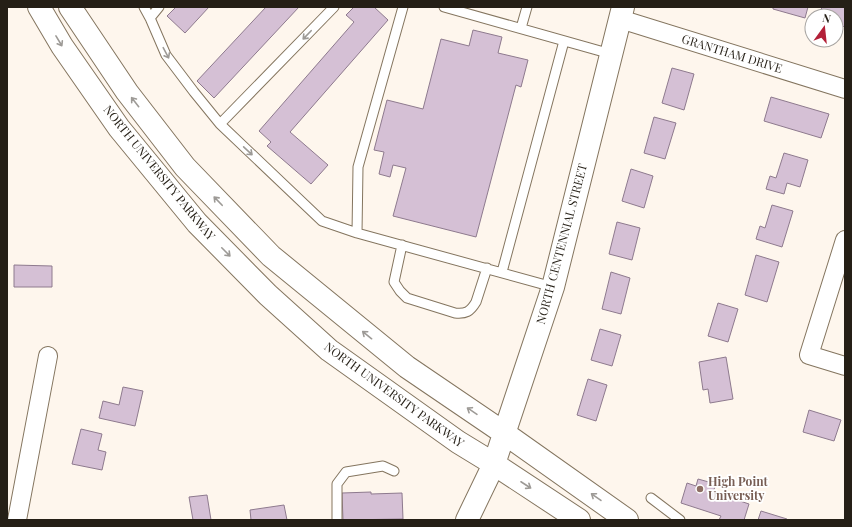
<svg xmlns="http://www.w3.org/2000/svg" width="852" height="527" font-family="'Playfair Display',serif">
	<style>
		.building { fill: #d5c0d5; stroke: #8e7a8e }
		.lines { fill: none; stroke-linecap: round; stroke-linejoin: round }
		.lane-casing { stroke: #84755f; stroke-width: 11 }
		.street-casing { stroke: #84755f; stroke-width: 20 }
		.secondary-casing { stroke: #84755f; stroke-width: 24 }
		.lane { stroke: #fff; stroke-width: 9 }
		.street { stroke: #fff; stroke-width: 18 }
		.secondary { stroke: #fff; stroke-width: 22 }
		.oneway { stroke: #9d9a96 }
		.education-dot { fill: #8d6e63; stroke: #fff; stroke-width: 1.5 }
		.labels { text-anchor: middle; stroke-width: 3.5; stroke-linejoin: round; paint-order: stroke }
		.street-label { font-size: 12px; fill: #251f16; stroke: #fff }
		.education-label { font-size: 12px; font-weight: bold; fill: #785e54; stroke: #fff; text-anchor: start }
	</style>
	<rect width="100%" height="100%" fill="#fef6ed"/>
	<!-- building -->
	<path class="building" d="M 176,7 L 209,7 L 185,33 L 167,16 Z
		M 266,7 L 299,7 L 214,98 L 197,81 Z
		M 354,7 L 374,7 L 388,20 L 290,132 L 328,165 L 311,184 L 267,146 L 271,142 L 259,131 L 354,22 L 346,15 Z
		M 773,7 L 808,7 L 805,18 L 773,9 Z
		M 822,7 L 845,7 L 845,27 L 836,24 L 836,16 L 819,16 Z
		M 473,30 L 502,37 L 498,53 L 528,60 L 521,87 L 516,85 L 476,237 L 393,216 L 406,168 L 393,165 L 390,177 L 379,174 L 384,152 L 374,150 L 387,100 L 423,109 L 441,39 L 469,46 Z
		M 672,68 L 694,74 L 684,110 L 662,103 Z
		M 771,97 L 829,114 L 821,138 L 764,121 Z
		M 654,117 L 676,123 L 665,159 L 644,153 Z
		M 784,153 L 808,160 L 800,187 L 787,183 L 784,194 L 766,189 L 770,176 L 776,178 Z
		M 631,169 L 653,176 L 644,208 L 622,201 Z
		M 772,205 L 793,211 L 782,247 L 756,239 L 760,226 L 765,228 Z
		M 617,222 L 640,228 L 632,260 L 609,254 Z
		M 756,255 L 779,262 L 767,302 L 745,295 Z
		M 14,265 L 52,266 L 52,287 L 14,287 Z
		M 611,272 L 630,278 L 621,314 L 602,309 Z
		M 718,303 L 738,309 L 728,342 L 708,336 Z
		M 600,329 L 621,335 L 612,366 L 591,360 Z
		M 726,357 L 733,399 L 710,403 L 708,389 L 703,390 L 699,362 Z
		M 588,379 L 607,385 L 596,421 L 577,415 Z
		M 123,387 L 143,391 L 135,426 L 99,418 L 103,401 L 119,405 Z
		M 809,410 L 841,420 L 834,441 L 803,432 Z
		M 81,429 L 102,434 L 98,450 L 106,452 L 102,470 L 72,464 Z
		M 698,479 L 716,484 L 713,492 L 749,504 L 744,520 L 719,520 L 721,516 L 681,503 L 687,483 L 696,486 Z
		M 371,492 L 371,494 L 402,493 L 403,519 L 343,520 L 342,493 Z
		M 207,495 L 211,520 L 193,520 L 189,497 Z
		M 284,505 L 287,520 L 251,520 L 250,510 Z
		M 761,511 L 787,519 L 787,520 L 758,520 Z"/>
	<g class="lines">
		<!-- lane casing -->
		<g class="lane-casing">
			<path id="lane" d="M 144,7 L 150,18 L 166,55 L 194,92 L 220,124 L 322,221 L 357,233 L 553,287
				M 444,7 L 611,54
				M 150,18 L 159,7
				M 521,28 L 527,7
				M 220,124 L 334,7
				M 357,233 L 358,167 L 403,7
				M 402,245 L 394,282 L 400,291 L 407,298 L 455,313 C 466,314 470,312 476,302 L 487,268
				M 502,272 L 564,41
				M 651,498 L 680,520
				M 337,520 L 337,484 L 346,472 L 383,466 L 394,471"/>
		</g>
		<!-- street casing -->
		<g class="street-casing">
			<path id="street" d="M 620,19 L 845,89
				M 845,240 L 809,355 L 845,366
				M 17,520 L 48,356"/>
		</g>
		<!-- secondary casing -->
		<g class="secondary-casing">
			<path id="secondary" d="M 39,7 L 62,46 L 119,128 L 197,223 L 268,295 L 329,350 L 458,442 L 494,464 L 579,520
				M 70,7 L 127,92 L 185,167 L 271,256 L 407,367 L 504,433 L 627,520
				M 467,520 L 494,464 L 553,287 L 623,7"/>
		</g>
		<!-- lane -->
		<use href="#lane" class="lane"/>
		<!-- street -->
		<use href="#street" class="street"/>
		<!-- secondary -->
		<use href="#secondary" class="secondary"/>
	</g>
	<!-- one-way arrows -->
	<defs><path id="oneway-shaft" d="M-6 0H5M1.5-3L5.5 0L1.5 3" fill="none" stroke-width="1.6" stroke-linecap="round" stroke-linejoin="round"/></defs>
	<g class="oneway">
		<use href="#oneway-shaft" transform="translate(307 35) rotate(134)"/>
		<use href="#oneway-shaft" transform="translate(59 41) rotate(59)"/>
		<use href="#oneway-shaft" transform="translate(166 53) rotate(62)"/>
		<use href="#oneway-shaft" transform="translate(135 102) rotate(-128)"/>
		<use href="#oneway-shaft" transform="translate(248 151) rotate(43)"/>
		<use href="#oneway-shaft" transform="translate(218 201) rotate(-134)"/>
		<use href="#oneway-shaft" transform="translate(226 252) rotate(45)"/>
		<use href="#oneway-shaft" transform="translate(367 335) rotate(-141)"/>
		<use href="#oneway-shaft" transform="translate(472 411) rotate(-146)"/>
		<use href="#oneway-shaft" transform="translate(526 485) rotate(33)"/>
		<use href="#oneway-shaft" transform="translate(596 497) rotate(-145)"/>
	</g>
	<!-- markers -->
	<circle class="education-dot" cx="700" cy="489" r="4"/>
	<g class="labels">
		<!-- street labels -->
		<g class="street-label">
			<text transform="translate(732 54) rotate(17)" y="4">GRANTHAM DRIVE</text>
			<text transform="translate(159 173) rotate(51)" y="4">NORTH UNIVERSITY PARKWAY</text>
			<text transform="translate(562 244) rotate(-75)" y="4">NORTH CENTENNIAL STREET</text>
			<text transform="translate(394 395) rotate(36)" y="4">NORTH UNIVERSITY PARKWAY</text>
		</g>
		<!-- education labels -->
		<g class="education-label">
			<text x="708" y="486">High Point<tspan x="708" dy="14">University</tspan></text>
		</g>
	</g>
	<!-- border -->
	<rect width="852" height="527" fill="none" stroke="#251f16" stroke-width="16"/>
	<!-- north arrow -->
	<g transform="translate(824 28) rotate(15)"><circle r="19" fill="#ffffff" stroke="#a8a5a2"/>
	<path d="M0-3L7 15L0 10L-7 15Z" fill="#b32038"/>
	<text y="-6" font-size="11" font-weight="bold" text-anchor="middle" fill="#251f16">N</text>
	</g>
</svg>
